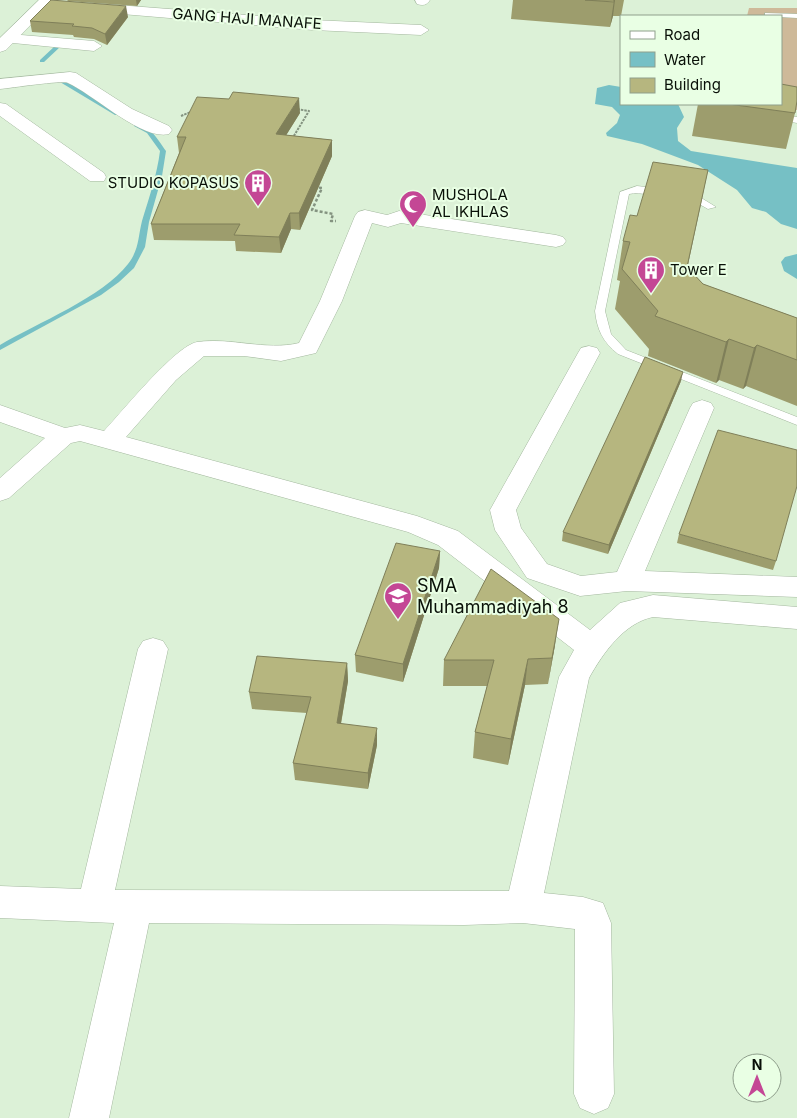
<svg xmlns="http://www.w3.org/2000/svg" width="797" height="1118" font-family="Inter,sans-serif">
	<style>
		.green { fill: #ceb999 }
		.water { fill: #76c0c5 }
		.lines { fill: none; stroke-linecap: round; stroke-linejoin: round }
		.stream { fill: #76c0c5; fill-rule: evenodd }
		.lane-casing { stroke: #a4b89f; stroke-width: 1 }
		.street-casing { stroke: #a4b89f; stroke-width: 1 }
		.secondary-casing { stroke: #a4b89f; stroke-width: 1 }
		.path-far1 { stroke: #849380; stroke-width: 2; stroke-dasharray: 2.5 1; stroke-linecap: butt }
		.path { stroke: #849380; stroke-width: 2.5; stroke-dasharray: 3 2; stroke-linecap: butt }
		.lane { fill: #fff; fill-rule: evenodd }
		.street { fill: #fff; fill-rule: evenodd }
		.secondary { fill: #fff; fill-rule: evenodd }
		.wall { fill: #9d9d6d }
		.shaded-wall { fill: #7f7f59 }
		.building { fill: #b6b67f; stroke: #7f7f59 }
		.labels { text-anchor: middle; stroke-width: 4; stroke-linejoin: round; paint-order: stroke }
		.far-street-label { font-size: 15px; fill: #091008; stroke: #e9ffe4 }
		.far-poi-label { font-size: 15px; fill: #091008; stroke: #e9ffe4; text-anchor: start }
		.poi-label { font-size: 18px; fill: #091008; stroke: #e9ffe4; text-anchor: start }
	</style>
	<rect width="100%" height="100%" fill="#dcf1d7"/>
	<!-- green -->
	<path class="green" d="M 749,8 L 797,8 L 797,110 L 754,105 L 781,104 L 781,16 L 747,16 Z"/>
	<!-- water -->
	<path class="water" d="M 609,85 L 621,87 L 621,104 L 678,104 L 684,117 L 677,128 L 678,141 L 691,151 L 797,168 L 797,229 L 781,224 L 766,212 L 752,208 L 737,190 L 698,165 L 642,144 L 607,136 L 606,133 L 617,123 L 620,115 L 612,107 L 595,104 L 597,88 Z
		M 797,254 L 797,279 L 784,271 L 781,262 L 785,257 Z"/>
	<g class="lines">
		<!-- stream -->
		<path class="stream" d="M 55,46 L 60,47 L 44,62 L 40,62 L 40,60 Z
			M 60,80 L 64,80 L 120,114 L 115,115 L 60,82 Z
			M 134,124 C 149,123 158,140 166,151 L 162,176 L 149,222 L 145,247 L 134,268 L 119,282 L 101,295 L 0,350 L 0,345 C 37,323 103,297 128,264 C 139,250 138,237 142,221 C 149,198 157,175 160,151 L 147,133 L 134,126 Z"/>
		<!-- lane casing -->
		<g class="lane-casing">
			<path id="lane" d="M 765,13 L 797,14 L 797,18 L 765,16 Z
				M 736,104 L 745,104 L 755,110 L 797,117 L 797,123 L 749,114 Z
				M 637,186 L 663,189 L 668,192 C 659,199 641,191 629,194 L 605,311 L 611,334 L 626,350 L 797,417 L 797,425 L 618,354 C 603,342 597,330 595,311 L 620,192 Z
				M 684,193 L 698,196 L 716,207 L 708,209 L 692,200 L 681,198 L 681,194 Z"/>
		</g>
		<!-- street casing -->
		<g class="street-casing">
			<path id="street" d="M 415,0 L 430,0 C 427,5 423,6 417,4 Z
				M 91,3 L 313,20 L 421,25 L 429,30 L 421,35 L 313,30 L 86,11 L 83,8 Z
				M 9,34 L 94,41 L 102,46 L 94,51 L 3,42 L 1,39 Z
				M 70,72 L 76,73 L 132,109 L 169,126 L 172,130 L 169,134 C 142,141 93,94 68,83 C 61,80 12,88 0,89 L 0,79 Z
				M 0,103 L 6,104 L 104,173 L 106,177 L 104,181 L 90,181 L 0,116 Z
				M 365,210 L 387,215 L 399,211 L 556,235 L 563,237 L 566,241 L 563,245 L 556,247 L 401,223 L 388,227 L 372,223 L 342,301 L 316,353 L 281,361 L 244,356 L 204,356 L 176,380 L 126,437 L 417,516 L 458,531 L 590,630 L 620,603 L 653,595 L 797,607 L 797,629 L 653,617 C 624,623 603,653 589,678 L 544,893 L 583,897 L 603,903 L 611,923 L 614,1094 L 608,1108 L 594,1114 L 580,1108 L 574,1094 L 575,929 L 523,923 L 464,925 L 149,923 L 109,1118 L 69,1118 L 114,923 L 0,918 L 0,886 L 81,889 L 138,649 L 143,641 L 153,638 L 163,641 L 168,649 L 115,890 L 509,891 L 559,677 L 574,650 L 438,545 L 408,532 L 80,441 L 71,443 L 9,498 L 0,501 L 0,478 L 45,438 L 0,422 L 0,405 L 65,428 L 80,425 L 104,431 C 121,413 175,346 197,342 C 231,337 265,351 299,343 L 320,301 L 355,216 L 358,212 Z
				M 589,346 L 597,348 L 600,353 L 516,510 L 521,528 L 547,564 L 581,576 L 617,572 L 690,408 L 693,403 L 702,400 L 711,403 L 714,408 L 645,571 L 797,577 L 797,597 L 627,591 L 580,596 L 527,578 L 495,530 L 490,510 L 578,353 L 581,348 Z"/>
		</g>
		<!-- secondary casing -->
		<g class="secondary-casing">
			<path id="secondary" d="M 39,0 L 55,0 L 6,50 L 0,52 L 0,38 Z"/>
		</g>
		<!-- path-far1 -->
		<path class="path-far1" d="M 181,116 L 193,111
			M 292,139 L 309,111 L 296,109"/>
		<!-- path -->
		<path class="path" d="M 314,187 L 322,188 L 312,210 L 333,214 L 331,221 L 336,221"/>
		<!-- lane -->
		<use href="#lane" class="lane"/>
		<!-- street -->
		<use href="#street" class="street"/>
		<!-- secondary -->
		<use href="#secondary" class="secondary"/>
	</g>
	<!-- wall -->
	<path class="wall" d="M 67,0 L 141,0 L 137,6 L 68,1 Z
		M 513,0 L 624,0 L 621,16 L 613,16 L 610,27 L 511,19 Z
		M 128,17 L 107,45 L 94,39 L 74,37 L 73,35 L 32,32 L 30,21 Z
		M 698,104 L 781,104 L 795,113 L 786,149 L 692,136 Z
		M 300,113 L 286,135 L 332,140 L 332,156 L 300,230 L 291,229 L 281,253 L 236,251 L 235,241 L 154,240 L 151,224 L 179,153 L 177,137 Z
		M 708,170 L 687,267 L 703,284 L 797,318 L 797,406 L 746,386 L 743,389 L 719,380 L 716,383 L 648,356 L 649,349 L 615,309 L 620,281 L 617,280 L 623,241 L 637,216 Z
		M 681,381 L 608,554 L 562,541 L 563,532 Z
		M 679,534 L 776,561 L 773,570 L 677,543 Z
		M 440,551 L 439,568 L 403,682 L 356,672 L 355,655 Z
		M 555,645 L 548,684 L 525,685 L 508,765 L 473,758 L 475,732 L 487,686 L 443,686 L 444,660 Z
		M 347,663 L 348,681 L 341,724 L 377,745 L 368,789 L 295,780 L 293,763 L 307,713 L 252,709 L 249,692 Z"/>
	<!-- shaded-wall -->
	<path class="shaded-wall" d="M 136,0 L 141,0 L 137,6 Z
		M 614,0 L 615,0 L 613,16 L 610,27 Z
		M 126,6 L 128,17 L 107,45 L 105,34 Z
		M 299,98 L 300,113 L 277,150 L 276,134 Z
		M 332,140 L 332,156 L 300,230 L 299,213 Z
		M 708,170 L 700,208 L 679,307 L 687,267 Z
		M 290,213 L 291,229 L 281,253 L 279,237 Z
		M 729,339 L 719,380 L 716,383 L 726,342 Z
		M 757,345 L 746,386 L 743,389 L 754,348 Z
		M 683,372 L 681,381 L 608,554 L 609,545 Z
		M 440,551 L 439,568 L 403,682 L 403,664 Z
		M 559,619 L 555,645 L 548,684 L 552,658 Z
		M 528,659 L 525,685 L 508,765 L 511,739 Z
		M 347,663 L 348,681 L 338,740 L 337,723 Z
		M 377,728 L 377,745 L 368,789 L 368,773 Z"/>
	<!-- building -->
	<path class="building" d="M 51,0 L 126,6 L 105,34 L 92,28 L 72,26 L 74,24 L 30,21 Z
		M 585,0 L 614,0 L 614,2 Z
		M 781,84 L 797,87 L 797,101 L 795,113 L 728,104 L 781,104 Z
		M 233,92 L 299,98 L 276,134 L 332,140 L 299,213 L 290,213 L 279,237 L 234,235 L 240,224 L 151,224 L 186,137 L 177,137 L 197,97 L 229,99 Z
		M 653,162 L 708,170 L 687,267 L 703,284 L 797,318 L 797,360 L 757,345 L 754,348 L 729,339 L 726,342 L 655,316 L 658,311 L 622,269 L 630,242 L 623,241 L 630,215 L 637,216 Z
		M 645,357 L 683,372 L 609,545 L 563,532 Z
		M 718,430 L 797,450 L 797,486 L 776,561 L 679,534 Z
		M 396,543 L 440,551 L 403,664 L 355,655 Z
		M 491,569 L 559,619 L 552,658 L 528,659 L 511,739 L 475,732 L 494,660 L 444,660 Z
		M 257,656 L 347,663 L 337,723 L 377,728 L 368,773 L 293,763 L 311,697 L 249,692 Z"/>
	<!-- icons -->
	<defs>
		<g id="building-pin" transform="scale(1.4375)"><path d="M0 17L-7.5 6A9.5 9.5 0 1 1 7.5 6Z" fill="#c44795" stroke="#e9ffe4"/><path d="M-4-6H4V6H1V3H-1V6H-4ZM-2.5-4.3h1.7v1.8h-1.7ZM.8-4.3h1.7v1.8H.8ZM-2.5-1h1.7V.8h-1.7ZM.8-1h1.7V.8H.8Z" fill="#fff"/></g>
		<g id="mosque-pin" transform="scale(1.4375)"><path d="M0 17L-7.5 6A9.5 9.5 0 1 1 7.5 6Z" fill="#c44795" stroke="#e9ffe4"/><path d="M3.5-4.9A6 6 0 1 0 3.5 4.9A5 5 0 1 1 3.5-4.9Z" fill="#fff"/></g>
		<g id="school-pin" transform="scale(1.4375)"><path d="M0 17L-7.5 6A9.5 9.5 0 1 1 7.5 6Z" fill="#c44795" stroke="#e9ffe4"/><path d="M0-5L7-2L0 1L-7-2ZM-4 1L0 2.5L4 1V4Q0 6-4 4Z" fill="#fff"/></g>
	</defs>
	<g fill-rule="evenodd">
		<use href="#building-pin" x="258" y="183"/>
		<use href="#mosque-pin" x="413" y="204"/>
		<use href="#building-pin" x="651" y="270"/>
		<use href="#school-pin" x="398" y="596"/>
	</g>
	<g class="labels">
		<!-- far-street labels -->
		<g class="far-street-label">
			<text transform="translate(247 19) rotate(4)" y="5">GANG HAJI MANAFE</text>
		</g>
		<!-- far-poi labels -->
		<g class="far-poi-label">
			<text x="239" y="188" text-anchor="end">STUDIO KOPASUS</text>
			<text x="432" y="200">MUSHOLA<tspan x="432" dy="17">AL IKHLAS</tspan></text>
			<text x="670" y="275">Tower E</text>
		</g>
		<!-- poi labels -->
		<g class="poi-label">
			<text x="417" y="592">SMA<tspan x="417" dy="21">Muhammadiyah 8</tspan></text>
		</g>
	</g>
	<!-- legend -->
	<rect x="620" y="15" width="162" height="90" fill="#e9ffe4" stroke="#8f9f8c"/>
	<rect x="630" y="31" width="25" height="8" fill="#ffffff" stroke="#8f9f8c"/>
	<text x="664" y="40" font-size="15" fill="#091008">Road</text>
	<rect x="630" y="52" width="25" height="15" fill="#76c0c5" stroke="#8f9f8c"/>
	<text x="664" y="65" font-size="15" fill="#091008">Water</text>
	<rect x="630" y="78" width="25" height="15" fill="#b6b67f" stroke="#8f9f8c"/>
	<text x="664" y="90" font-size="15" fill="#091008">Building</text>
	<!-- north arrow -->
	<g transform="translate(757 1078)"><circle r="24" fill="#e9ffe4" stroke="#8f9f8c"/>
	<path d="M0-4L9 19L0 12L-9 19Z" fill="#c44795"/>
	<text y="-8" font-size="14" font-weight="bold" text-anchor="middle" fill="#091008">N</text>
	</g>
</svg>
